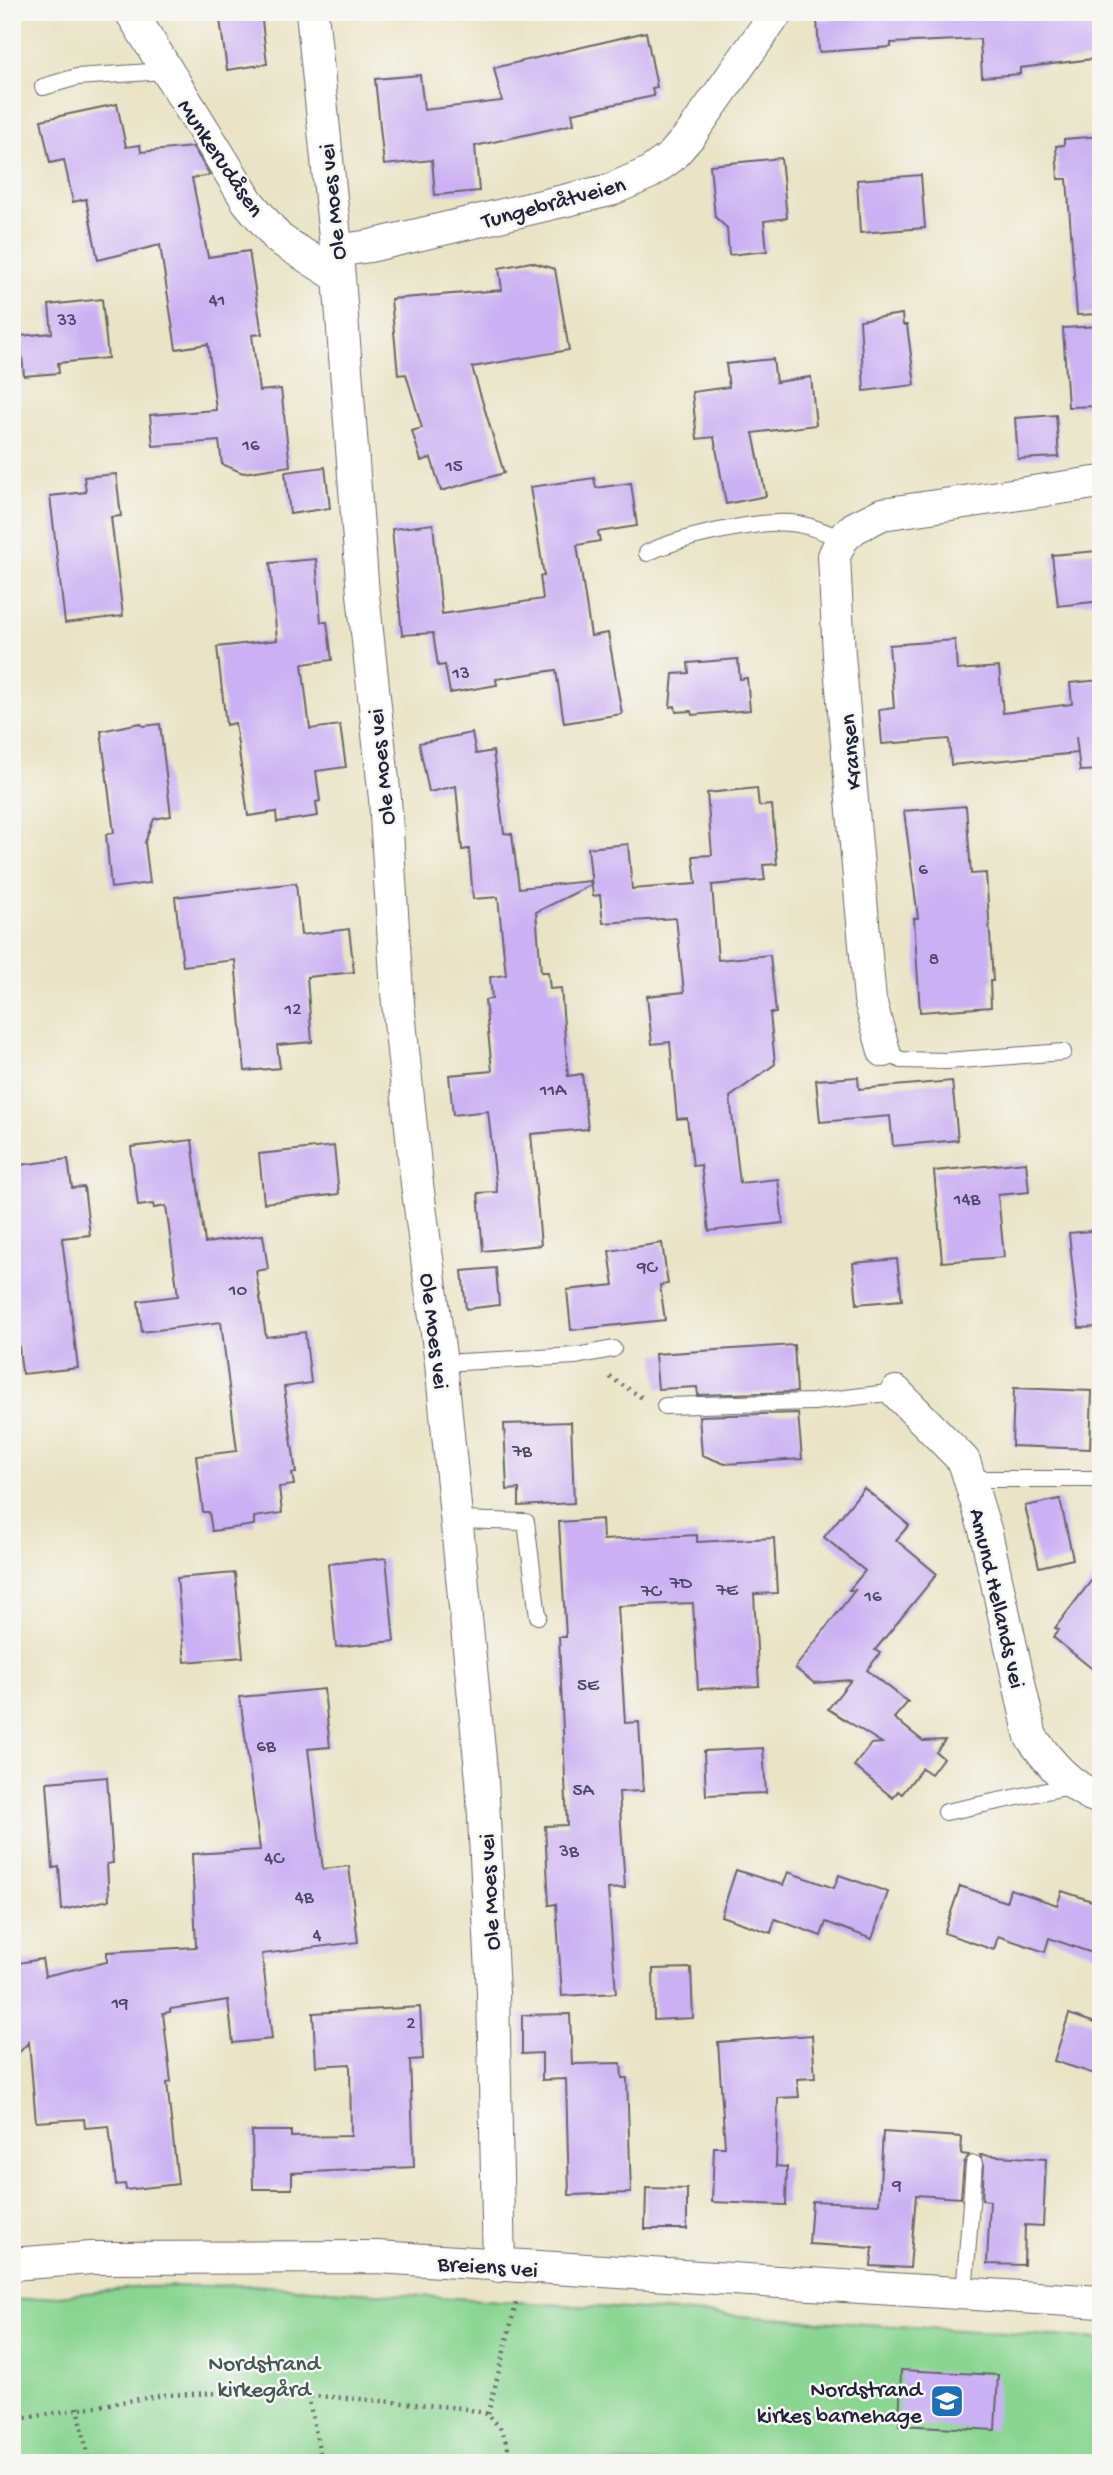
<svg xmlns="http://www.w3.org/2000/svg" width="1113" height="2475" font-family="'Gochi Hand',sans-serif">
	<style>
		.green { fill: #8ad592; stroke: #567c66; stroke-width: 2 }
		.building { fill: #cab1f3 }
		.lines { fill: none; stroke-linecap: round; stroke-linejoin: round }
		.service-casing { stroke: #68666c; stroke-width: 18 }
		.minor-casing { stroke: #68666c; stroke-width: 34 }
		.path { stroke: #68666c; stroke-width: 4.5; stroke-dasharray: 2 5; stroke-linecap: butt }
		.service { stroke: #fff; stroke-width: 16 }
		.minor { stroke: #fff; stroke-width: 32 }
		.labels { text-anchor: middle; stroke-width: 5; stroke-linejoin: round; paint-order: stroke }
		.number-label { font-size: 19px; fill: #4c4669 }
		.street-label { font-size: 23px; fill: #22223b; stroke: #f6f6f2 }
		.park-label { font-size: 23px; fill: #415855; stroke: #f6f6f2 }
		.poi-label { font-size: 23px; fill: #22223b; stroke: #f6f6f2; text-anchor: end }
	</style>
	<rect width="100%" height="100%" fill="#f6f6f2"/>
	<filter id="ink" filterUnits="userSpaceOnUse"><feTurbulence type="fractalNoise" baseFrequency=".0143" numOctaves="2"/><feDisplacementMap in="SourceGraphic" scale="14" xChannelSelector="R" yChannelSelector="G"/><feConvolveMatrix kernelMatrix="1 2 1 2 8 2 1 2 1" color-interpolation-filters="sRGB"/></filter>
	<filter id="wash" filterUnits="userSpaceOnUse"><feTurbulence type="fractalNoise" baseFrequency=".00686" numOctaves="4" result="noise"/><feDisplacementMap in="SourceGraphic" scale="28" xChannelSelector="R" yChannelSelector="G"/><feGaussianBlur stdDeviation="1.57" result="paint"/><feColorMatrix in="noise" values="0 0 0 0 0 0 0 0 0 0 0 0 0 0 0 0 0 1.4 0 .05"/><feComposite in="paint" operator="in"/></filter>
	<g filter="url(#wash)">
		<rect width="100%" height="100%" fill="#e9e4c6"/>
		<!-- green -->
		<path class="green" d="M 250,2285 L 1101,2339 L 1101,2463 L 12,2463 L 12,2301 L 142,2287 Z"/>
		<g id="blocks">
			<!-- building -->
			<path class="building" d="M 219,12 L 261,12 L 267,64 L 227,70 Z
				M 846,12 L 1101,12 L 1101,49 L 1092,50 L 1092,59 L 1020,68 L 1020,74 L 982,77 L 980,39 L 891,43 L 891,47 L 819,52 L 817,20 L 846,18 Z
				M 646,32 L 657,87 L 652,88 L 654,96 L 572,113 L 574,124 L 475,146 L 479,191 L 435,195 L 432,160 L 384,165 L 375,79 L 420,75 L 424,110 L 502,101 L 494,68 Z
				M 117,104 L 126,147 L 140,145 L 141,152 L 193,147 L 210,175 L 192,178 L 208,257 L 249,251 L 262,334 L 252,335 L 259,391 L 281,389 L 290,466 L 243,473 L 222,464 L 219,441 L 153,446 L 150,415 L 216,410 L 208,344 L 176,349 L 160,245 L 98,260 L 86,199 L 73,202 L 64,160 L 50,163 L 41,120 Z
				M 1101,136 L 1101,314 L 1077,315 L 1067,179 L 1058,179 L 1056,146 L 1064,145 L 1064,139 Z
				M 781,158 L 787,218 L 764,221 L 767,251 L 729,255 L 727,228 L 715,217 L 710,165 Z
				M 921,175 L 925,228 L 860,233 L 857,180 Z
				M 531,262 L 555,269 L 569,350 L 472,367 L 504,473 L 441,491 L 431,458 L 421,461 L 412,431 L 422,428 L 406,374 L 398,375 L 391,299 L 502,290 L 499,268 Z
				M 102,299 L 108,358 L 58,363 L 59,373 L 24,376 L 20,336 L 52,333 L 49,305 Z
				M 902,314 L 903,325 L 907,325 L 915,385 L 864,391 L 860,320 Z
				M 1101,326 L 1101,406 L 1068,407 L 1063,328 Z
				M 773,359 L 776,382 L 811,377 L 816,425 L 753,433 L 766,496 L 726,504 L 714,437 L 697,439 L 692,392 L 729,387 L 726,364 Z
				M 1056,415 L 1059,457 L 1018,459 L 1015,418 Z
				M 325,467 L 330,508 L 290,514 L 285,472 Z
				M 116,474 L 121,516 L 111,517 L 123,616 L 65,623 L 50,496 L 86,492 L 84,477 Z
				M 594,478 L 596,488 L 631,483 L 637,526 L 598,532 L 600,541 L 577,545 L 591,636 L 608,633 L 622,714 L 564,723 L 556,670 L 496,679 L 497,685 L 450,693 L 445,665 L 438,666 L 433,633 L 402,635 L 392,529 L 433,524 L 442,614 L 543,599 L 540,576 L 544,576 L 530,487 Z
				M 1097,551 L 1101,566 L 1101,601 L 1058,606 L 1052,555 Z
				M 316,559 L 321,622 L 327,622 L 332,660 L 302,664 L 310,729 L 340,725 L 346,767 L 316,771 L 320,801 L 316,802 L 318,816 L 277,822 L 276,812 L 248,816 L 235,723 L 226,725 L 217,647 L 277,640 L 270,563 Z
				M 955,640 L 957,670 L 999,667 L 1003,713 L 1072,704 L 1070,683 L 1101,680 L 1101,770 L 1080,771 L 1076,737 L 1078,753 L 951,765 L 949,739 L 882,744 L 879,710 L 894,708 L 889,645 Z
				M 738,659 L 740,679 L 747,678 L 750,710 L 692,715 L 691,711 L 676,712 L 675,706 L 670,707 L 673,674 L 689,673 L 688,663 Z
				M 140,723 L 143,726 L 160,724 L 171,816 L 154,819 L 145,842 L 150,883 L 111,888 L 106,834 L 114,833 L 101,731 Z
				M 472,733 L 476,754 L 493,751 L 504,833 L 512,834 L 519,888 L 590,881 L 591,885 L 536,912 L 541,972 L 548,972 L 550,989 L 561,988 L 568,1076 L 582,1074 L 588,1129 L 531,1134 L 541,1245 L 483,1251 L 478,1193 L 497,1192 L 488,1111 L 453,1115 L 449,1075 L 492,1071 L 485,1000 L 492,999 L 490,977 L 506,975 L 498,897 L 473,899 L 469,849 L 462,850 L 456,786 L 429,792 L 419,743 Z
				M 757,788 L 759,806 L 772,805 L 777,864 L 763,865 L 765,880 L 712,885 L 718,960 L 770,955 L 776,1013 L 770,1013 L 775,1064 L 730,1097 L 740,1183 L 778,1179 L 783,1223 L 709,1231 L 701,1165 L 693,1166 L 687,1118 L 677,1119 L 670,1042 L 652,1044 L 647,996 L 684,992 L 676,918 L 603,923 L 600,895 L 593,896 L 588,848 L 628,844 L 632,889 L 696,884 L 693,856 L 712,855 L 707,793 Z
				M 966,806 L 971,874 L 986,873 L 993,981 L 990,981 L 991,1007 L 920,1012 L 914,918 L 918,918 L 904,811 Z
				M 296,883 L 301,935 L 349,929 L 354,972 L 307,977 L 312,1042 L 277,1045 L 280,1068 L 245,1071 L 235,960 L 183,966 L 175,897 Z
				M 858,1077 L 859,1089 L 952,1081 L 958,1140 L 893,1146 L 890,1116 L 820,1122 L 816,1080 Z
				M 192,1140 L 205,1243 L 263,1235 L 268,1269 L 256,1271 L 266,1337 L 305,1332 L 311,1383 L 284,1387 L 296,1473 L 292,1473 L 294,1485 L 279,1487 L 282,1513 L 254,1517 L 254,1525 L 212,1531 L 209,1512 L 203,1512 L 196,1456 L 237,1451 L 221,1322 L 142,1332 L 138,1301 L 178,1296 L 166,1206 L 154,1208 L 153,1204 L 138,1206 L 131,1147 Z
				M 334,1146 L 339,1194 L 264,1203 L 259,1154 Z
				M 68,1159 L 72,1188 L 84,1187 L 90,1235 L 62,1238 L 78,1368 L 22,1374 L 19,1346 L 12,1347 L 12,1166 Z
				M 1026,1162 L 1029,1192 L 998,1195 L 1004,1257 L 942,1262 L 934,1171 Z
				M 1101,1230 L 1101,1327 L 1079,1328 L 1069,1233 Z
				M 662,1243 L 668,1284 L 660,1285 L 665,1320 L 571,1330 L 567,1290 L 614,1285 L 609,1251 Z
				M 897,1259 L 902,1300 L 857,1304 L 853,1263 Z
				M 496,1268 L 499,1305 L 466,1309 L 462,1271 Z
				M 794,1345 L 797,1392 L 698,1395 L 697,1387 L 658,1389 L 655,1354 Z
				M 1014,1388 L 1092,1391 L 1090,1449 L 1012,1446 Z
				M 798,1413 L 802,1459 L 725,1464 L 702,1455 L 699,1416 Z
				M 571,1422 L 574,1503 L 519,1506 L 519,1489 L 507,1490 L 504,1424 Z
				M 864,1488 L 909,1525 L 896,1540 L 937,1574 L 875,1650 L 880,1653 L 867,1670 L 908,1702 L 894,1718 L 923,1741 L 945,1740 L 936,1752 L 943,1758 L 931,1774 L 922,1768 L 902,1794 L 898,1791 L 893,1798 L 854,1766 L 871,1744 L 882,1743 L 828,1709 L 851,1680 L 814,1683 L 795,1668 L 855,1590 L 849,1590 L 865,1571 L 824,1537 Z
				M 1060,1499 L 1073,1559 L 1039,1567 L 1025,1506 Z
				M 602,1519 L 603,1540 L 697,1535 L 697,1542 L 774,1538 L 777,1593 L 754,1594 L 759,1686 L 698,1689 L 693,1603 L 618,1606 L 625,1723 L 639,1722 L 643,1791 L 619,1792 L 625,1888 L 608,1889 L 616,1993 L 562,1996 L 556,1904 L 549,1905 L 545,1826 L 567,1825 L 559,1637 L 566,1637 L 559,1522 Z
				M 386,1558 L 394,1641 L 336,1647 L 328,1564 Z
				M 1101,1568 L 1101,1676 L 1053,1637 L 1059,1630 L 1055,1628 Z
				M 235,1573 L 243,1657 L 185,1662 L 177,1578 Z
				M 324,1689 L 330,1747 L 308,1749 L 323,1869 L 349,1866 L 358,1942 L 262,1954 L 272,2039 L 233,2043 L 228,2000 L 170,2009 L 170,2012 L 163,2013 L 171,2082 L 167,2083 L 178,2184 L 126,2190 L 125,2184 L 116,2185 L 109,2126 L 85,2128 L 84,2119 L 36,2122 L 29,2042 L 12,2060 L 12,1964 L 42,1959 L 45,1976 L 107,1962 L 107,1952 L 196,1947 L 192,1854 L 260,1850 L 240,1697 Z
				M 763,1748 L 766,1793 L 706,1795 L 704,1751 Z
				M 107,1777 L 113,1863 L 107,1864 L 109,1900 L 62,1910 L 59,1867 L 53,1868 L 47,1782 Z
				M 736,1870 L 783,1885 L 788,1872 L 834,1888 L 839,1875 L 888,1892 L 872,1939 L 826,1922 L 821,1936 L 775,1919 L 771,1933 L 721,1916 Z
				M 960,1886 L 1006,1902 L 1010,1889 L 1057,1905 L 1062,1891 L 1101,1904 L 1101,1956 L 1049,1938 L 1045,1952 L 998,1936 L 994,1950 L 944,1933 Z
				M 691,1968 L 693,2018 L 654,2020 L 653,1969 Z
				M 420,2007 L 423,2059 L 410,2060 L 414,2167 L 292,2173 L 292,2189 L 253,2189 L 252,2131 L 291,2131 L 291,2137 L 351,2136 L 350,2064 L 316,2066 L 313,2013 Z
				M 570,2014 L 572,2064 L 621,2063 L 622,2078 L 627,2078 L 631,2193 L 569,2195 L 566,2079 L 542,2080 L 542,2053 L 522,2054 L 522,2015 Z
				M 1069,2014 L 1101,2025 L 1101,2076 L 1054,2061 Z
				M 812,2035 L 815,2078 L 797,2079 L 799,2097 L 778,2098 L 776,2166 L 787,2167 L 786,2205 L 712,2202 L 714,2147 L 725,2147 L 718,2042 Z
				M 883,2132 L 962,2137 L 961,2154 L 969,2155 L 964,2163 L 961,2198 L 916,2195 L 910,2268 L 871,2266 L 873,2248 L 809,2244 L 812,2201 L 879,2204 Z
				M 980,2155 L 1046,2159 L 1043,2226 L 1025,2225 L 1024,2265 L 987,2264 L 990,2201 L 982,2200 L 984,2165 Z
				M 646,2188 L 687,2189 L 687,2229 L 645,2229 Z
				M 901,2370 L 998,2375 L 995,2430 L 899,2425 Z"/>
		</g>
	</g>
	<g filter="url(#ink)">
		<use href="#blocks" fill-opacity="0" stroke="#68666c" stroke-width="2"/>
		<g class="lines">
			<!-- service casing -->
			<g class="service-casing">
				<path id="service" d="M 43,87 L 77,77 L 165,71
					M 647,553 C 677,538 757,520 791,523 C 809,525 825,532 842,539
					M 884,1051 L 901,1060 L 947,1061 L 1063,1052
					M 441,1363 L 576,1356 L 613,1349
					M 665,1406 L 813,1402 L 896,1392
					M 970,1479 L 1101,1479
					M 455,1520 L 526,1522 L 538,1616
					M 946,1812 L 1075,1785
					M 964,2294 L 974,2164"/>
			</g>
			<!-- minor casing -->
			<g class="minor-casing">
				<path id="minor" d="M 131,12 L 248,202 L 279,239 L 339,277
					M 312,12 L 339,277 L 363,594 L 385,799 L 397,993 L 417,1184 L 441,1363 L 482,1780 L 493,1993 L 499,2266
					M 336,251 L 370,246 L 610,190 L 649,173 L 671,157 L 691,134 L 777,12
					M 884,1051 L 870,1000 L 839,655 L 834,556 L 842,539 L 854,528 L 882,514 L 1101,482
					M 896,1392 L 964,1461 L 986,1533 L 1031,1737 C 1049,1762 1070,1788 1101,1799
					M 12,2264 L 91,2258 L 377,2257 L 1101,2302"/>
			</g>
			<!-- path -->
			<path class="path" d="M 610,1377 L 641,1397
				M 308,2396 L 322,2463
				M 78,2407 L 89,2463
				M 488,2414 L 517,2300
				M 12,2420 L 164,2395 L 243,2392 L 347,2398 L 462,2408 L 488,2414 L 502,2430 L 513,2463"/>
			<!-- service -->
			<use href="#service" class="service"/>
			<!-- minor -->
			<use href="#minor" class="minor"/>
		</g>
	</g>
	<!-- icons -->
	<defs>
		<g id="school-square" transform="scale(1.75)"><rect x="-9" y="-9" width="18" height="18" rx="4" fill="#1f6fb2" stroke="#f6f6f2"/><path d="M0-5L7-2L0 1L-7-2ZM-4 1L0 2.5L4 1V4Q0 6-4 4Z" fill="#fff"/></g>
	</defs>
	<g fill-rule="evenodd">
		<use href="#school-square" x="947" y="2401"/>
	</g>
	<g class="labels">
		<!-- number labels -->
		<g class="number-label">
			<text x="217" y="305">41</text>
			<text x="67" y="325">33</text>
			<text x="251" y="450">16</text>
			<text x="454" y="471">15</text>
			<text x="461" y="678">13</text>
			<text x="923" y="874">6</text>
			<text x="934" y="964">8</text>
			<text x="293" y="1014">12</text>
			<text x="553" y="1095">11A</text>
			<text x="967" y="1204">14B</text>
			<text x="647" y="1272">9C</text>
			<text x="238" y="1295">10</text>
			<text x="522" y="1456">7B</text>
			<text x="681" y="1588">7D</text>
			<text x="727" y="1595">7E</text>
			<text x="651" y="1596">7C</text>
			<text x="873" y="1601">16</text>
			<text x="588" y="1690">5E</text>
			<text x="266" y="1751">6B</text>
			<text x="583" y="1795">5A</text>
			<text x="569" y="1856">3B</text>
			<text x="274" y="1863">4C</text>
			<text x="304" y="1902">4B</text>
			<text x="317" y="1940">4</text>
			<text x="120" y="2008">19</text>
			<text x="411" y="2028">2</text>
			<text x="897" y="2190">9</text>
		</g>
		<!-- street labels -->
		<g class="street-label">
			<text transform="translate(222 157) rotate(56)" y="8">Munkerudåsen</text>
			<text transform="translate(553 201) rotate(-15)" y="8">Tungebråtveien</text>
			<text transform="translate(331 202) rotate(-96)" y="8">Ole Moes vei</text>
			<text transform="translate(849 752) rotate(-95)" y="8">Kransen</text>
			<text transform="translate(380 767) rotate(-96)" y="8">Ole Moes vei</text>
			<text transform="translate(436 1331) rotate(83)" y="8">Ole Moes vei</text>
			<text transform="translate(999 1598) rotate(77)" y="8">Amund Hellands vei</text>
			<text transform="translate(488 1892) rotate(-93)" y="8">Ole Moes vei</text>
			<text transform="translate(488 2265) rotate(4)" y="8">Breiens vei</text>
		</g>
		<!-- park labels -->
		<g class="park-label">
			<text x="264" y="2370">Nordstrand<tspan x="264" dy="26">kirkegård</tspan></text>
		</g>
		<!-- poi labels -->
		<g class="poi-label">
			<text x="922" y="2396">Nordstrand<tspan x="922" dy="26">kirkes barnehage</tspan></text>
		</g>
	</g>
	<!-- margin -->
	<rect width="1113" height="2475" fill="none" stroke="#f6f6f2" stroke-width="42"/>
</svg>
